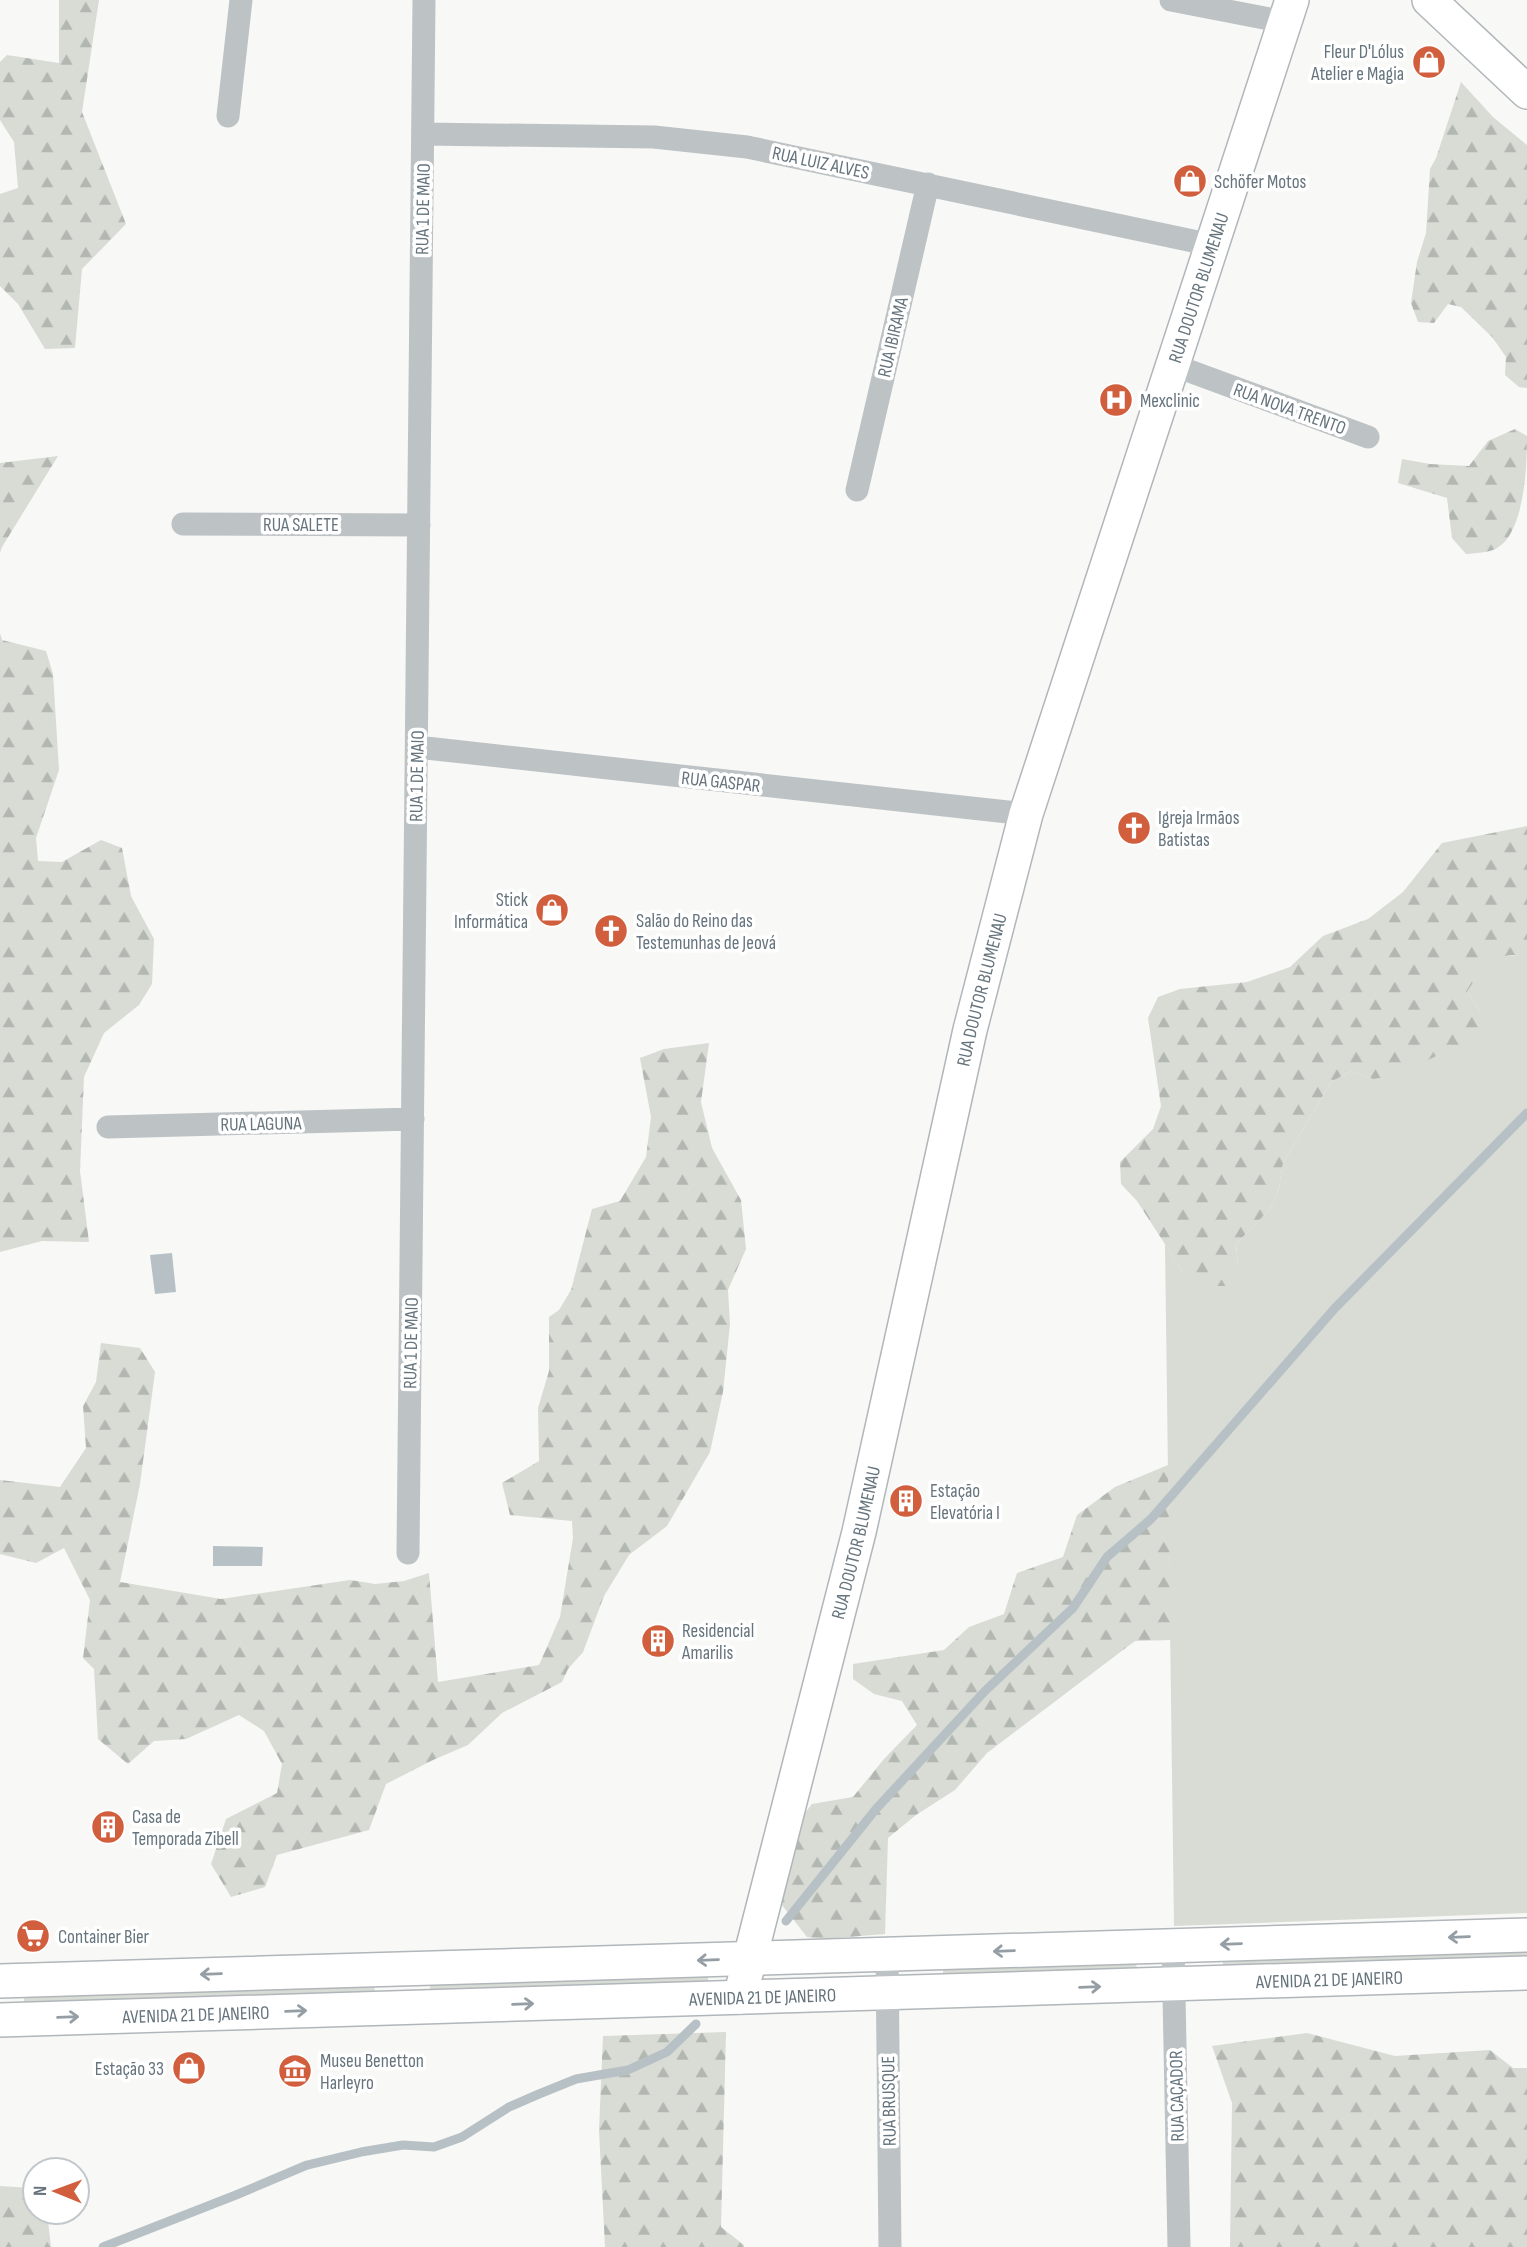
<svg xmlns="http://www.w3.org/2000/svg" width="1527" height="2247" font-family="'Sofia Sans Condensed',sans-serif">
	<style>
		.green { fill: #d8dcd5 }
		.forest { fill: url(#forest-firs) }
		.water { fill: #b7c1c5 }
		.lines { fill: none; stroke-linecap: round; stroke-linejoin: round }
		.stream { stroke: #b7c1c5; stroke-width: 9 }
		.secondary-casing { stroke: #b0b6ba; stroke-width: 36 }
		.street { stroke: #bdc2c5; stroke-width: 23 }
		.secondary { stroke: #fff; stroke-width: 33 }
		.oneway { stroke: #949ea4 }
		.labels { text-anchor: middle; stroke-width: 7; stroke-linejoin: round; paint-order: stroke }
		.poi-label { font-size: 19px; fill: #66747d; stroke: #fff; text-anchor: start }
		.street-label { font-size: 19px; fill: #66747d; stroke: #fff }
	</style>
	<defs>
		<pattern id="forest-firs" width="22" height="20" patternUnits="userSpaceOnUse" patternTransform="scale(1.75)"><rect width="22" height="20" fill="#d8dcd5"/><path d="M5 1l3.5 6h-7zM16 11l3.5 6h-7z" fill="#b3b7b2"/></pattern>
	</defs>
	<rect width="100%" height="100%" fill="#f8f8f6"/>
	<!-- green -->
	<path class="green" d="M 1521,955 L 1527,958 L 1527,1913 L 1174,1926 L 1165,1244 L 1183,1272 L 1238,1266 L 1236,1244 L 1270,1209 L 1279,1188 L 1283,1163 L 1331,1082 L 1351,1071 L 1373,1079 L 1480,1011 L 1467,992 L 1479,973 L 1499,956 Z
		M 1527,1949 L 1527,1959 L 1223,1967 L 1223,1957 Z
		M 1136,1961 L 1137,1971 L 943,1977 L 943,1966 Z
		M 708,1975 L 708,1988 L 430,1997 L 430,1983 Z
		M 374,1983 L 375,1996 L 24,2007 L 24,1993 Z"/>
	<!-- forest -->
	<path class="forest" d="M 59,0 L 99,0 L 82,112 L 126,224 L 82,269 L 75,348 L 45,349 L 18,304 L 0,286 L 0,194 L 18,188 L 14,142 L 0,120 L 0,62 L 7,55 L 59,63 Z
		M 1461,82 L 1493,117 L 1527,145 L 1527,388 L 1519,387 L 1505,375 L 1506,357 L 1493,338 L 1461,307 L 1448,304 L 1434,323 L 1418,322 L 1411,303 L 1417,262 L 1426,233 L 1430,169 L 1436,158 Z
		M 1515,429 L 1527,436 C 1527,465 1525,538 1493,550 C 1485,553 1474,553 1466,554 L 1452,538 L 1447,498 L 1398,483 L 1402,459 L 1430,464 L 1469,466 L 1488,441 Z
		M 58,456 L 2,547 L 0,553 L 0,463 Z
		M 0,633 L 2,640 L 46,651 L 53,674 L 59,770 L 36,838 L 38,861 L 62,862 L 101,840 L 122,848 L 131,896 L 154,939 L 152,984 L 139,1005 L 104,1033 L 84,1077 L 80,1171 L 89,1242 L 42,1241 L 0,1252 Z
		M 1527,826 L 1527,958 C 1499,946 1480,971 1467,992 L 1480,1011 L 1481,1035 L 1396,1075 L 1373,1079 L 1351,1071 L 1331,1082 L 1283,1163 L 1279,1188 L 1270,1209 L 1236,1244 L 1238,1266 L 1226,1286 L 1203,1286 L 1183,1272 L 1137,1201 L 1121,1184 L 1120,1162 L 1153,1129 L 1161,1106 L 1148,1018 L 1158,997 L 1180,989 L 1247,982 L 1290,967 L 1323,936 L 1368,919 L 1403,892 L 1442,843 Z
		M 709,1043 L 701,1102 L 712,1148 L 741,1200 L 746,1249 L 728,1290 L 730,1324 L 723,1392 L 710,1452 L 667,1526 L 629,1555 L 604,1596 L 583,1652 L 568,1669 L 562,1682 L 502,1713 L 468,1745 L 433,1760 L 386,1784 L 369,1830 L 277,1855 L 265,1887 L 231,1897 L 211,1864 L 226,1819 L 277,1793 L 282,1764 L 264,1731 L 239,1715 L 186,1739 L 154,1741 L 128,1764 L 98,1739 L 94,1669 L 83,1658 L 90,1600 L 64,1548 L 36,1563 L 0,1554 L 0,1480 L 60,1487 L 86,1448 L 83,1406 L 96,1382 L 101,1343 L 140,1348 L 155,1372 L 140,1484 L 120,1582 L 221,1599 L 350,1580 L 375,1584 L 404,1581 L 429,1573 L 438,1682 L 539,1665 L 560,1617 L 573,1538 L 572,1521 L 510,1515 L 502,1483 L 539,1461 L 538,1408 L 549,1371 L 549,1317 L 559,1310 L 571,1290 L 592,1209 L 620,1201 L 646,1157 L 651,1117 L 640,1058 L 664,1049 Z
		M 1168,1465 L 1171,1640 L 1135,1641 L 987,1753 L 955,1790 L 916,1815 L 888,1838 L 885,1934 L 823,1939 L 807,1937 L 778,1900 L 796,1824 L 812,1804 L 853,1797 L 884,1759 L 917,1725 L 902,1701 L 874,1694 L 853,1679 L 853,1664 L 944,1650 L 969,1627 L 1004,1614 L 1017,1573 L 1063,1557 L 1077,1515 L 1115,1487 Z
		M 726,2032 L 721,2227 L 744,2245 L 744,2247 L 605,2247 L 599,2130 L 603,2036 Z
		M 1307,2033 L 1395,2056 L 1490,2050 L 1513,2068 L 1527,2068 L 1527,2247 L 1230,2247 L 1232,2103 L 1212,2046 Z
		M 0,2186 L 32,2188 L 35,2193 L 35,2212 L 47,2212 L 51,2247 L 0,2247 Z"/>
	<!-- water -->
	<path class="water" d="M 172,1253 L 176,1292 L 155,1294 L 150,1255 Z
		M 213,1546 L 263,1547 L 262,1566 L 213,1566 Z"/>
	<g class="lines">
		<!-- stream -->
		<path class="stream" d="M 786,1921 L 876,1809 L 985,1691 L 1073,1608 L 1107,1557 L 1151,1519 L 1335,1308 L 1527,1113
			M 103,2247 L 236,2195 L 307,2165 L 361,2152 L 403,2145 L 434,2147 L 462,2137 L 509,2107 L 539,2094 L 576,2079 L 628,2070 L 667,2052 L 696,2024"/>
		<!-- secondary casing -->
		<g class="secondary-casing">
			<g id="secondary">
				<path d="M 1429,0 L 1527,92"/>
				<path d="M 0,1981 L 1527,1935"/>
				<path id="s1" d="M 740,1997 L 859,1532 L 970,1030 L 1026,814 L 1292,0"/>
				<path id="s2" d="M 0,2020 L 1527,1973"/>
			</g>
		</g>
		<!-- street -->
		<path class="street" d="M 1171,0 L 1285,22
			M 228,116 L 241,0
			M 423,134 L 654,137 L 747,147 L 1212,245
			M 1173,365 L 1368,437
			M 857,490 L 928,184
			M 183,524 L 419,525
			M 417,747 L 1026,814
			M 108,1127 L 413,1119
			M 408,1553 L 424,0
			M 1173,1946 L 1179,2247
			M 887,1954 L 890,2247"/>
		<!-- secondary -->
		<use href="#secondary" class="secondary"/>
	</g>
	<!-- one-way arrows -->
	<defs><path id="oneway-shaft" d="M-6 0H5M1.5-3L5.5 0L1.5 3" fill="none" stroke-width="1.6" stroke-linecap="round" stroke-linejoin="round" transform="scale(1.75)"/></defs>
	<g class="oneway">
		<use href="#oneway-shaft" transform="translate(1459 1937) rotate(178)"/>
		<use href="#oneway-shaft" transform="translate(1231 1944) rotate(178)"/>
		<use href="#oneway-shaft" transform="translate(1004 1951) rotate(178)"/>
		<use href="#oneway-shaft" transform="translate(708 1960) rotate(178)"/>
		<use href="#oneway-shaft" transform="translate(211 1974) rotate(178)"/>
		<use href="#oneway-shaft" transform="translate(1090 1987) rotate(-2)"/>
		<use href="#oneway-shaft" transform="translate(523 2004) rotate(-2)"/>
		<use href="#oneway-shaft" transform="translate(296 2011) rotate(-2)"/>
		<use href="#oneway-shaft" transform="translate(68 2017) rotate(-2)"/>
	</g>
	<!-- icons -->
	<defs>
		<g id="shop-disc" transform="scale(1.75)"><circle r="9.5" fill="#d15e3d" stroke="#fff"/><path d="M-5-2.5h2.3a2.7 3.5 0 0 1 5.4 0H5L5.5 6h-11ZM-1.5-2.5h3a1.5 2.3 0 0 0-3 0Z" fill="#fff"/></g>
		<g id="hospital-disc" transform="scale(1.75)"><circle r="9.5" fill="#d15e3d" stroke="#fff"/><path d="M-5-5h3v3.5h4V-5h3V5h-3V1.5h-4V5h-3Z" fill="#fff"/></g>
		<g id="church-disc" transform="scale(1.75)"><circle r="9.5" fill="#d15e3d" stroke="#fff"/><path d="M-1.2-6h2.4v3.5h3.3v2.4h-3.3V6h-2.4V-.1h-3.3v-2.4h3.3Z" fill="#fff"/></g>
		<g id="building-disc" transform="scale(1.75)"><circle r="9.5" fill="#d15e3d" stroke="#fff"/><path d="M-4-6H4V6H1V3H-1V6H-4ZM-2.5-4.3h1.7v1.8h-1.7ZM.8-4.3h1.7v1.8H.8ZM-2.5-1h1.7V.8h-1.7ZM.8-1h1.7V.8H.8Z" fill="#fff"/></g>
		<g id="supermarket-disc" transform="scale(1.75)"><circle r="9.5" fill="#d15e3d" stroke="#fff"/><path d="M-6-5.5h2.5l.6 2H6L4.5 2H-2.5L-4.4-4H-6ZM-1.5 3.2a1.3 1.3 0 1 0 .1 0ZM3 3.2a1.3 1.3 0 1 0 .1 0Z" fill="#fff"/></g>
		<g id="museum-disc" transform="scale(1.75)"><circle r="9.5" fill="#d15e3d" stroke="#fff"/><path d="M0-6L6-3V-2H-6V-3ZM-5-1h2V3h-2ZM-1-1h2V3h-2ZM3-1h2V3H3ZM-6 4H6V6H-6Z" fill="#fff"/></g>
	</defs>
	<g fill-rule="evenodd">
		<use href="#shop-disc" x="1429" y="62"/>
		<use href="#shop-disc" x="1190" y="181"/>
		<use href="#hospital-disc" x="1116" y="400"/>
		<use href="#church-disc" x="1134" y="828"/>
		<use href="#shop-disc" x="552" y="910"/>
		<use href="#church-disc" x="611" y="931"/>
		<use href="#building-disc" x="906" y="1501"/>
		<use href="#building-disc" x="658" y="1641"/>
		<use href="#building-disc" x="108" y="1827"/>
		<use href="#supermarket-disc" x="33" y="1936"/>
		<use href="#shop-disc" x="189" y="2068"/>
		<use href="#museum-disc" x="295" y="2071"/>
	</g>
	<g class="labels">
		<!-- poi labels -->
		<g class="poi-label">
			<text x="1404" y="58" text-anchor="end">Fleur D'Lólus<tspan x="1404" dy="22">Atelier e Magia</tspan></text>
			<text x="1214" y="188">Schöfer Motos</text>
			<text x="1140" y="407">Mexclinic</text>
			<text x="1158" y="824">Igreja Irmãos<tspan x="1158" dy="22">Batistas</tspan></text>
			<text x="528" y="906" text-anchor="end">Stick<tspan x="528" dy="22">Informática</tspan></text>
			<text x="636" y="927">Salão do Reino das<tspan x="636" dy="22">Testemunhas de Jeová</tspan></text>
			<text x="930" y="1497">Estação<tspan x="930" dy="22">Elevatória I</tspan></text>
			<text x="682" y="1637">Residencial<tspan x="682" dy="22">Amarilis</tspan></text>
			<text x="132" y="1823">Casa de<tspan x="132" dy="22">Temporada Zibell</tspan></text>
			<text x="58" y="1943">Container Bier</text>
			<text x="320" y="2067">Museu Benetton<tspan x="320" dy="22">Harleyro</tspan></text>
			<text x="164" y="2075" text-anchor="end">Estação 33</text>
		</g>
		<!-- street labels -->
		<g class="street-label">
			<text transform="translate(821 162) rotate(12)" y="7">RUA LUIZ ALVES</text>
			<text transform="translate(422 209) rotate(-89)" y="7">RUA 1 DE MAIO</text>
			<text dy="7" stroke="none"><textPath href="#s1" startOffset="1771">RUA DOUTOR BLUMENAU</textPath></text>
			<text transform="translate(892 337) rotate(-77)" y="7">RUA IBIRAMA</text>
			<text transform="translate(1290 408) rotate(20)" y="7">RUA NOVA TRENTO</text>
			<text x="301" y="531">RUA SALETE</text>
			<text transform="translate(416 776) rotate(-89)" y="7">RUA 1 DE MAIO</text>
			<text transform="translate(721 781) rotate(6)" y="7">RUA GASPAR</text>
			<text dy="7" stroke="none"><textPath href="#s1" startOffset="1036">RUA DOUTOR BLUMENAU</textPath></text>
			<text transform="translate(261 1123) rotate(-1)" y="7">RUA LAGUNA</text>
			<text transform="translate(410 1343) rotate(-89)" y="7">RUA 1 DE MAIO</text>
			<text dy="7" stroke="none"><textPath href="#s1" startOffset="469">RUA DOUTOR BLUMENAU</textPath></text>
			<text dy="7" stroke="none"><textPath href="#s2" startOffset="1330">AVENIDA 21 DE JANEIRO</textPath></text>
			<text dy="7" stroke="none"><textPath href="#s2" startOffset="763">AVENIDA 21 DE JANEIRO</textPath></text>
			<text dy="7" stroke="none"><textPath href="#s2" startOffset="196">AVENIDA 21 DE JANEIRO</textPath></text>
			<text transform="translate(1176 2096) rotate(-91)" y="7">RUA CAÇADOR</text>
			<text transform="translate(888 2101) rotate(-91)" y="7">RUA BRUSQUE</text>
		</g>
	</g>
	<!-- north arrow -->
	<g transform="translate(56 2191) rotate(271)"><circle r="33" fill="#ffffff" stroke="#c2c7cb" stroke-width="2"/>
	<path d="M0-5L12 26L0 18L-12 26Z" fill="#d15e3d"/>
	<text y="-10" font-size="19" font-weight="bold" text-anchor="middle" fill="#66747d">N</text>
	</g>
</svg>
